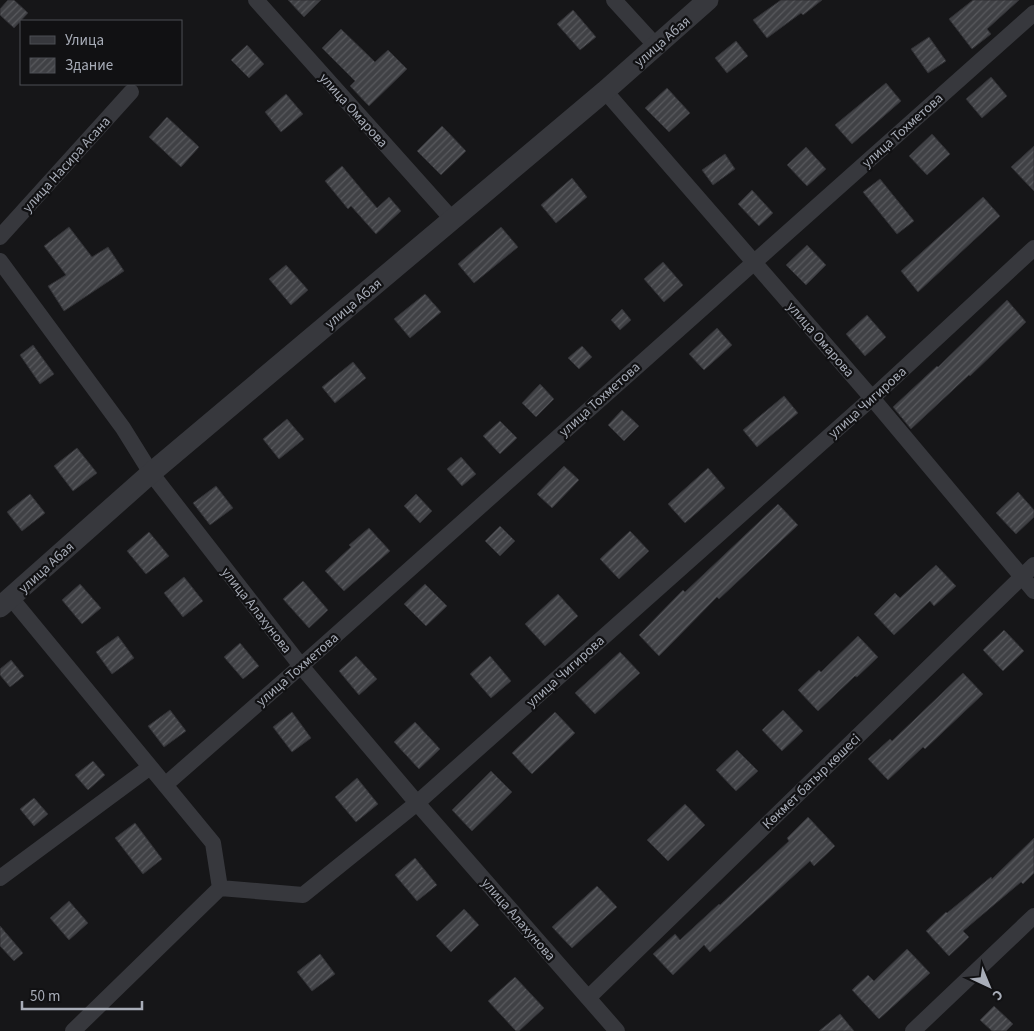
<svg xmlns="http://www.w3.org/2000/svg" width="1034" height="1031" font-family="'Source Sans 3',sans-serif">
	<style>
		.building { fill: url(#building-hatch); stroke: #303034 }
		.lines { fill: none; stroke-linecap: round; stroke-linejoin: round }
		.minor { stroke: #37383d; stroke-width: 16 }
		.tertiary { stroke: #37383d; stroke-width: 21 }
		.labels { text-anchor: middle; stroke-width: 4.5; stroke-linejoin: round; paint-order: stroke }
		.street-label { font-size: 14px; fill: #a8adb8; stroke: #111113 }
	</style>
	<defs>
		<pattern id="building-hatch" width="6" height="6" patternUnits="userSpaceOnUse" patternTransform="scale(1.25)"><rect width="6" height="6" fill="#404145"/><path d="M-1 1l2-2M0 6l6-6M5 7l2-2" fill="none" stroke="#595a5e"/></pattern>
	</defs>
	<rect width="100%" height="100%" fill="#161618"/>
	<!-- building -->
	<path class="building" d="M 8,0 L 14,0 L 28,13 L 14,28 L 0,15 L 0,9 Z
		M 288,0 L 321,0 L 304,17 Z
		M 781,0 L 822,0 L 803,15 L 801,13 L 767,38 L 753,20 Z
		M 973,0 L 1019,0 L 987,29 L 991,34 L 972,49 L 949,19 Z
		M 573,10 L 596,37 L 580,50 L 557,24 Z
		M 341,29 L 375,62 L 388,50 L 407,69 L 369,106 L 350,86 L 355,81 L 322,48 Z
		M 929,37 L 946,61 L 928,73 L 911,49 Z
		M 736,41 L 748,56 L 727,73 L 715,58 Z
		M 247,45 L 264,64 L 249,78 L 231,60 Z
		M 991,77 L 1007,96 L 982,118 L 966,99 Z
		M 886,83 L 901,101 L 852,144 L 835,125 Z
		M 667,88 L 690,113 L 669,132 L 645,108 Z
		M 286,94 L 303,114 L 281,132 L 265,112 Z
		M 167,117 L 199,147 L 181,167 L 149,137 Z
		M 442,126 L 466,151 L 441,175 L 417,151 Z
		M 932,134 L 950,154 L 927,175 L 909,156 Z
		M 1034,146 L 1034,191 L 1011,167 Z
		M 806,147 L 826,169 L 807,186 L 787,165 Z
		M 725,154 L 735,169 L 713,185 L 702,170 Z
		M 342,166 L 377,208 L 389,197 L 401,211 L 376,234 L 351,206 L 348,209 L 325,181 Z
		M 572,178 L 587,197 L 556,223 L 541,205 Z
		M 880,179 L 914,221 L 897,234 L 863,192 Z
		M 752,190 L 773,213 L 759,226 L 738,204 Z
		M 983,197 L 1000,216 L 918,292 L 901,271 Z
		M 69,227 L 92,257 L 108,247 L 124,271 L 64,311 L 48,286 L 66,275 L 44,246 Z
		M 501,227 L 518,247 L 474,283 L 458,264 Z
		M 807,245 L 826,265 L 806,285 L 786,265 Z
		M 663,262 L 683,285 L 664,302 L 644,279 Z
		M 286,265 L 308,290 L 291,305 L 269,279 Z
		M 425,294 L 441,312 L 410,338 L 394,319 Z
		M 1007,300 L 1026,322 L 970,376 L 969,375 L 911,429 L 893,407 L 937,366 L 938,367 Z
		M 622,309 L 631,320 L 620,330 L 611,320 Z
		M 867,315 L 886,337 L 865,356 L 846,334 Z
		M 717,328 L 732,345 L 704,370 L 689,354 Z
		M 33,345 L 54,374 L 40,384 L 20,355 Z
		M 582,346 L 592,357 L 579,369 L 568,358 Z
		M 353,362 L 366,378 L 335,403 L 322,387 Z
		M 540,384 L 554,399 L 536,417 L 522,403 Z
		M 784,396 L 798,413 L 757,447 L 743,430 Z
		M 622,410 L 639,426 L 624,441 L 608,425 Z
		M 287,419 L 304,439 L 279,459 L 263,439 Z
		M 500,421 L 517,438 L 500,454 L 483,436 Z
		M 77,448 L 97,473 L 73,491 L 54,466 Z
		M 461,457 L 476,474 L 462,486 L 447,469 Z
		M 564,466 L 579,480 L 552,508 L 537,494 Z
		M 708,468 L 725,488 L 685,523 L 668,504 Z
		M 216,486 L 233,508 L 210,525 L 193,503 Z
		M 1018,492 L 1034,510 L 1034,517 L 1016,534 L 996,513 Z
		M 30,494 L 45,513 L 22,531 L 7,512 Z
		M 416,494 L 432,511 L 420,523 L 404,506 Z
		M 778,504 L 798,525 L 719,599 L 717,597 L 659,656 L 639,635 L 683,590 L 685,592 Z
		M 500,526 L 515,541 L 500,556 L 485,541 Z
		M 369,528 L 390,551 L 344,591 L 325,571 L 351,547 L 349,545 Z
		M 630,531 L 649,551 L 619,579 L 600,559 Z
		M 149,532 L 169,556 L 146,574 L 127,551 Z
		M 936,565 L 956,586 L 934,606 L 930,601 L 894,635 L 874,614 L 895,593 L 900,598 Z
		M 184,577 L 203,601 L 183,617 L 164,593 Z
		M 303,581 L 328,610 L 309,628 L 283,599 Z
		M 80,584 L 101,608 L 82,624 L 62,600 Z
		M 425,584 L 447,606 L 426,626 L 404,604 Z
		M 558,594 L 578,616 L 545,646 L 525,624 Z
		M 1004,630 L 1024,651 L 1003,671 L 983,650 Z
		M 118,636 L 134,658 L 112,674 L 96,652 Z
		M 858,636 L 878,657 L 857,677 L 855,676 L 818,711 L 798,690 L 819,670 L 821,672 Z
		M 240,643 L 259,666 L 243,679 L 224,657 Z
		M 620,652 L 640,673 L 595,714 L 575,693 Z
		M 356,656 L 377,679 L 359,695 L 339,671 Z
		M 490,656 L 511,681 L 491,698 L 470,674 Z
		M 11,660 L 24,676 L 10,687 L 0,675 L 0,669 Z
		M 963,673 L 983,694 L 925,749 L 923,747 L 888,780 L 868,759 L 890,739 L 892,741 Z
		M 170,710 L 186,731 L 164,747 L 148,726 Z
		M 783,710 L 803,731 L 782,751 L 762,730 Z
		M 292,712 L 311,738 L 292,752 L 273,727 Z
		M 555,712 L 575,733 L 532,774 L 512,753 Z
		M 415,722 L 440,749 L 419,769 L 394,742 Z
		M 737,750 L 758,771 L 736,791 L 716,770 Z
		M 93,761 L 105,775 L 88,790 L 75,775 Z
		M 491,771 L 512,792 L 472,831 L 452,810 Z
		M 357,778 L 378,804 L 356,822 L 335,797 Z
		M 34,798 L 48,814 L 34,826 L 20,809 Z
		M 685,804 L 705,825 L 668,861 L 647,840 Z
		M 808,817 L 835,846 L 814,866 L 810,861 L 710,952 L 704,945 L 673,975 L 653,954 L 675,934 L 680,940 L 719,904 L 720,905 L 789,841 L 787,838 Z
		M 135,823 L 162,859 L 143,874 L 115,838 Z
		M 1034,838 L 1034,873 L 1023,884 L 1021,882 L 963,931 L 969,937 L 949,956 L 926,931 L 946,912 L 947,913 L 991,877 L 992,879 Z
		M 415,858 L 437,885 L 417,901 L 395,875 Z
		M 597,886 L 617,907 L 572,948 L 552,927 Z
		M 69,901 L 88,923 L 69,940 L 50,918 Z
		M 464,909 L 479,925 L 451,952 L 436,936 Z
		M 0,926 L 23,953 L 14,961 L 0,946 Z
		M 907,949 L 930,973 L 879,1019 L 852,990 L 868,975 L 874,981 Z
		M 320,954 L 335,974 L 312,991 L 297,972 Z
		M 515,977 L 544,1008 L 519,1031 L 516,1031 L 488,1001 Z
		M 994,1006 L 1013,1024 L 1006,1031 L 992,1031 L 980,1020 Z
		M 840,1014 L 854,1031 L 819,1031 Z"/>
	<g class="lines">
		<!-- minor -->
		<path class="minor" d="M 256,0 L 452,219
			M 614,0 L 656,46
			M 605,91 L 872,398 L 1034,591
			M 0,237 L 131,92
			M 0,261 L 123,428 L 151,473 L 301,666 L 417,803 L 617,1031
			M 11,598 L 213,843 L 220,888
			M 165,785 L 301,666 L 1034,13
			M 0,878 L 150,767
			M 588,998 L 1034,565
			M 73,1031 L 220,888 L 303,895 L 417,803 L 872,398 L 1034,248
			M 913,1031 L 1034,916"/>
		<!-- tertiary -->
		<path class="tertiary" d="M 0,607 L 151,473 L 605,91 L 708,0"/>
	</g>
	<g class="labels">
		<!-- street labels -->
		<g class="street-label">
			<text transform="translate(662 41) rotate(-41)" y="5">улица Абая</text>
			<text transform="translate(354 110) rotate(48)" y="5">улица Омарова</text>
			<text transform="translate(902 130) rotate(-42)" y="5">улица Тохметова</text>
			<text transform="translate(66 164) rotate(-48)" y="5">улица Насира Асана</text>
			<text transform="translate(353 303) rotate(-40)" y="5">улица Абая</text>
			<text transform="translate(821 339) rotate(49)" y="5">улица Омарова</text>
			<text transform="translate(599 399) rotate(-42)" y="5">улица Тохметова</text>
			<text transform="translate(867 402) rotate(-42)" y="5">улица Чигирова</text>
			<text transform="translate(46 567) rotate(-42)" y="5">улица Абая</text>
			<text transform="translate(257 610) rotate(52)" y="5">улица Алахунова</text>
			<text transform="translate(297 669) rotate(-41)" y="5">улица Тохметова</text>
			<text transform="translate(565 671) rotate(-42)" y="5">улица Чигирова</text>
			<text transform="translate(811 781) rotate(-44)" y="5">Көкмет батыр көшесі</text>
			<text transform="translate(519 919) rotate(49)" y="5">улица Алахунова</text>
		</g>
	</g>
	<!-- legend -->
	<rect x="20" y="20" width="162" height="65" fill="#111113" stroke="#4d4f55"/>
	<rect x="30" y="36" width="25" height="8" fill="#37383d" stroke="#4d4f55"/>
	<text x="65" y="45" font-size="15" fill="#a8adb8">Улица</text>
	<rect x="30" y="58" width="25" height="15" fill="url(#building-hatch)" stroke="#4d4f55"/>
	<text x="65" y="70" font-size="15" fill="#a8adb8">Здание</text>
	<!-- north arrow -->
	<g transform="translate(989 986) rotate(136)" stroke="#111113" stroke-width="4" paint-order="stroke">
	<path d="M0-4L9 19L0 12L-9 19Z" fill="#a8adb8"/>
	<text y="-8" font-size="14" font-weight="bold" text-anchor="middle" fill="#a8adb8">С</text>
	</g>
	<!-- scale -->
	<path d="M22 1001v8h120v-8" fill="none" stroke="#a8adb8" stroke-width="2.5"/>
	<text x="30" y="1001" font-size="15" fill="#a8adb8" stroke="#111113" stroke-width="4" paint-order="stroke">50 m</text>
</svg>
